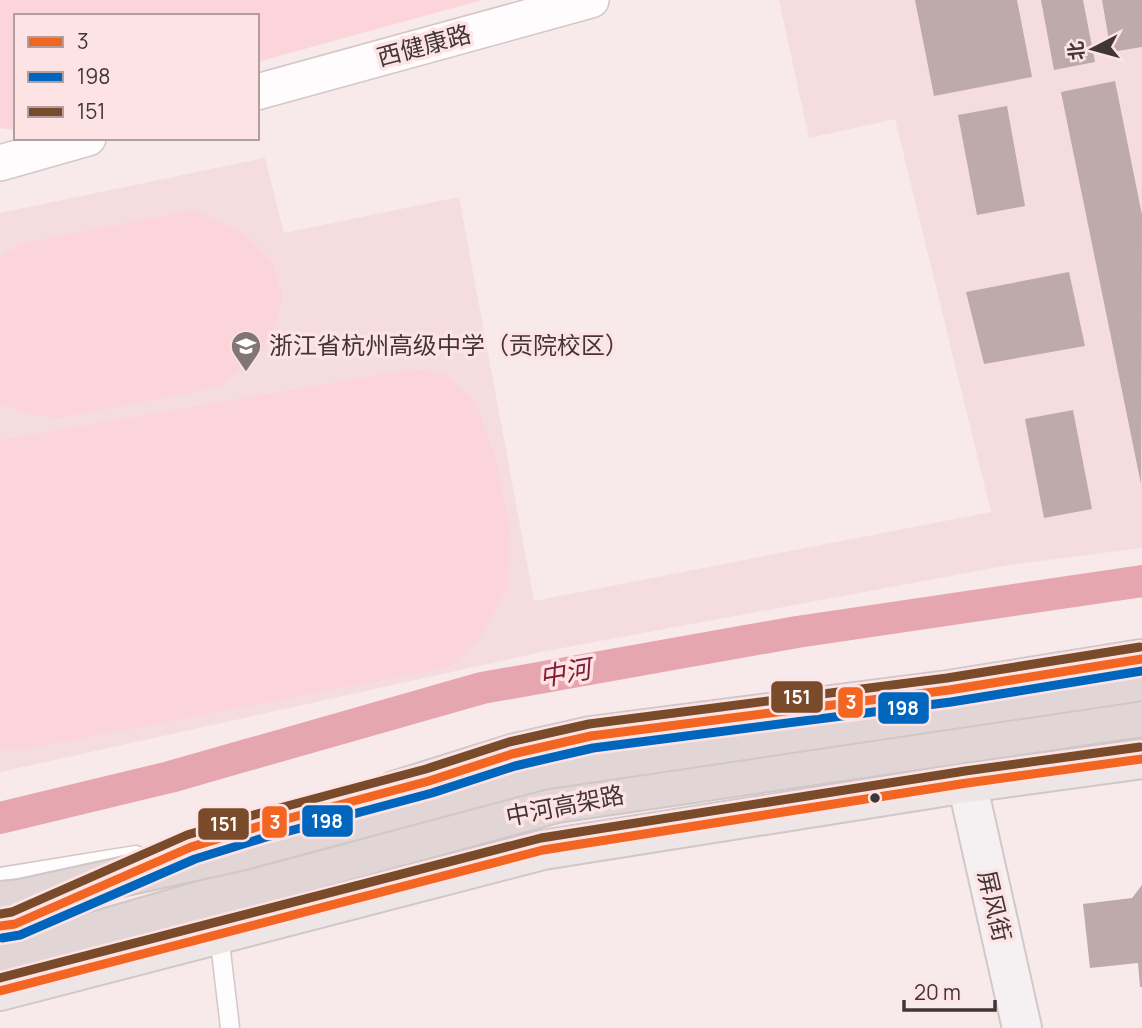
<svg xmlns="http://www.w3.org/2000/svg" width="1142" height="1028" font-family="Manrope,'Noto Sans SC',sans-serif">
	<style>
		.built { fill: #f5dcde }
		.green { fill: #fbd5d9 }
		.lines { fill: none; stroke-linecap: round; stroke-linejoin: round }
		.canal { stroke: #e6a6af; stroke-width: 32 }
		.building { fill: #bea9ab }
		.lane-casing { stroke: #d3c7c8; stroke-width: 21 }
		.street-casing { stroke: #d3c7c8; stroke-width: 38 }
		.secondary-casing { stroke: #d3c7c8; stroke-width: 42 }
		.primary-casing { stroke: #cfc7c8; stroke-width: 42 }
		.highway-casing { stroke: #cfc7c8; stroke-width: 42 }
		.lane { stroke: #fefcfc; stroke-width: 18 }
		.street { stroke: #fefcfc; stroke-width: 35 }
		.secondary { stroke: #f5f0f1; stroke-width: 38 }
		.primary { stroke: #ede5e6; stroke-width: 38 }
		.highway { stroke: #e1d5d6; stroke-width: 38 }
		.highway-bridge-casing { stroke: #cfc7c8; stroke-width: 42; stroke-linecap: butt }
		.highway-bridge { stroke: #e1d5d6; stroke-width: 38 }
		.bus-1-casing { stroke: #fee3e5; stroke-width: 14 }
		.bus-2-casing { stroke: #fee3e5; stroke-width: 14 }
		.bus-3-casing { stroke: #fee3e5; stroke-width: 14 }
		.bus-1 { stroke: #f26522; stroke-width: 9 }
		.bus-2 { stroke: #0065bd; stroke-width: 9 }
		.bus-3 { stroke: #7a4b2a; stroke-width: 9 }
		.bus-dot { fill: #413637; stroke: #fee3e5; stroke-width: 2.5 }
		.labels { text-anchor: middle; stroke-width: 7; stroke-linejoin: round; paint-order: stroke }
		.street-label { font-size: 24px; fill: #413637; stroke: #fee3e5 }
		.poi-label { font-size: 24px; fill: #413637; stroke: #fee3e5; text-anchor: start }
		.water-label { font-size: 26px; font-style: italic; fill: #801c35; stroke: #fee3e5 }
		.line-badge { stroke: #fee3e5; stroke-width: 2.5 }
		.badge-label { font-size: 19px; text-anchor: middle; font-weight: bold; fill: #fff }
	</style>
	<rect width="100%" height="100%" fill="#f8e9ea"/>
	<!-- built -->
	<path class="built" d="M 779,0 L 1142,0 L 1142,548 L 1009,565 L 546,651 L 0,772 L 0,213 L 265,158 L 284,233 L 459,197 L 534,601 L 991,512 L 895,119 L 809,138 Z"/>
	<!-- green -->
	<path class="green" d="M 0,0 L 482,0 L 257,62 L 257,16 L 16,16 L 16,130 L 0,128 Z
		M 193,210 L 243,232 L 272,261 L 282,295 L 276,322 L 262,351 L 219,387 L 59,418 L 33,415 L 0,404 L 0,257 L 21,244 Z
		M 414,369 L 447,375 L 476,403 L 496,460 L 509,524 L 508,585 L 481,636 L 449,667 L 15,751 L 0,749 L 0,440 Z"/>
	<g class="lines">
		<!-- canal -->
		<path class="canal" d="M 0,818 L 170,777 L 482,688 L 797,632 L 1142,581"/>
	</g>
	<!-- building -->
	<path class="building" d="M 915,0 L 1017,0 L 1032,77 L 934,96 Z
		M 1041,0 L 1083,0 L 1095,62 L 1054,70 Z
		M 1102,0 L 1142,0 L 1142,47 L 1111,52 Z
		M 1115,81 L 1142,215 L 1141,484 L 1061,92 Z
		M 1007,106 L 1025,206 L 977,215 L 958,115 Z
		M 1069,272 L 1085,346 L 984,364 L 966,292 Z
		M 1073,410 L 1092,509 L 1044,518 L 1025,419 Z
		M 1142,885 L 1142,987 L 1140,987 L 1138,963 L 1090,968 L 1083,904 L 1132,898 Z"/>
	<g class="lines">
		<!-- lane casing -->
		<g class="lane-casing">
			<path id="lane" d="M 0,877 L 136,855
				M 219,934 L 230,1028"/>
		</g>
		<!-- street casing -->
		<g class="street-casing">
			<path id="street" d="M 257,92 L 591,0
				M 0,163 L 88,138"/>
		</g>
		<!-- secondary casing -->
		<g class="secondary-casing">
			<path id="secondary" d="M 967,783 L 1022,1028"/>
		</g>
		<!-- primary casing -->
		<g class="primary-casing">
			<path id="primary" d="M 394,791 L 512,754 L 591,736 L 949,690 L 1142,659
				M 0,926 L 15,924 L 82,895
				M 0,991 L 543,850 L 967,783 L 1142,759"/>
		</g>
		<!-- highway casing -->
		<g class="highway-casing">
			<path id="highway" d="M 0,956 L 42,947 L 241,889 L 557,803 L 1142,717"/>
		</g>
		<!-- lane -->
		<use href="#lane" class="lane"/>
		<!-- street -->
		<use href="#street" class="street"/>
		<!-- secondary -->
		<use href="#secondary" class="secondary"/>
		<!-- primary -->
		<use href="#primary" class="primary"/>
		<!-- highway -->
		<use href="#highway" class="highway"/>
		<!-- highway-bridge casing -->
		<g class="highway-bridge-casing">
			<path id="highway-bridge" d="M 0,901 L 20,899 L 236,852 L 542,770 L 1142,681"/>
		</g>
		<!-- highway-bridge -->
		<use href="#highway-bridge" class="highway-bridge"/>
		<!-- bus-1 casing -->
		<g class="bus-1-casing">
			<path id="bus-1" d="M 0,926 L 15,924 L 191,847 L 260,826 L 429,781 L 512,754 L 591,736 L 949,690 L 1142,659
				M 0,991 L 543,850 L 967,783 L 1142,759"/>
		</g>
		<!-- bus-2 casing -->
		<g class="bus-2-casing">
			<path id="bus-2" d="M 2,938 L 20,935 L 195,859 L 263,838 L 432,793 L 515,766 L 593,748 L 951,702 L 1142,671"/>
		</g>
		<!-- bus-3 casing -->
		<g class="bus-3-casing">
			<path id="bus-3" d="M 0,914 L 12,912 L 187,835 L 257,814 L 426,769 L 509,742 L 589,724 L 947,678 L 1140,647
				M 0,978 L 541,838 L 965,771 L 1140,747"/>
		</g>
		<!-- bus-1 -->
		<use href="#bus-1" class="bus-1"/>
		<!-- bus-2 -->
		<use href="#bus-2" class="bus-2"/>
		<!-- bus-3 -->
		<use href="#bus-3" class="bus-3"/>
	</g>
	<!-- icons -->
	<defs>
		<g id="school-pin" transform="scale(1.575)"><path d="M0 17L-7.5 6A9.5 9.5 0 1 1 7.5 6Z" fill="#817576" stroke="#fee3e5"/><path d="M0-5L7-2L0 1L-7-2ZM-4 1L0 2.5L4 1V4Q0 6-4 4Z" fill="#fff"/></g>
	</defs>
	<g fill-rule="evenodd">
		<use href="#school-pin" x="246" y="346"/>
	</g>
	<!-- markers -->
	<circle class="bus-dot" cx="875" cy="798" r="6"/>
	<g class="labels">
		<!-- street labels -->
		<g class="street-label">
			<text transform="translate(424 46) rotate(-15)" y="8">西健康路</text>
			<text transform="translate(565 806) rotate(-11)" y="8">中河高架路</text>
			<text transform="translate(994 906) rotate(77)" y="8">屏风街</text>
		</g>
		<!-- poi labels -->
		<g class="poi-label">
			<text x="269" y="354">浙江省杭州高级中学（贡院校区）</text>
		</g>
		<!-- water labels -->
		<g class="water-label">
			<text transform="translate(565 673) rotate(-10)" y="9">中河</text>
		</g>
	</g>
	<g class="line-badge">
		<rect x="770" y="680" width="54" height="34" rx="7" fill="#7a4b2a"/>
		<rect x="837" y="686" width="27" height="33" rx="7" fill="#f26522"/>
		<rect x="877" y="691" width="53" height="34" rx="7" fill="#0065bd"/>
		<rect x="301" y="804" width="53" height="34" rx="7" fill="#0065bd"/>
		<rect x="261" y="805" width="27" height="34" rx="7" fill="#f26522"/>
		<rect x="197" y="807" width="53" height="34" rx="7" fill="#7a4b2a"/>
	</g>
	<g class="badge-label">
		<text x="797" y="704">151</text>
		<text x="851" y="709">3</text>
		<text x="903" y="715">198</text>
		<text x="327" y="828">198</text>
		<text x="275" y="829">3</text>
		<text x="224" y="831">151</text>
	</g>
	<!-- legend -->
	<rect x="14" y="14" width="245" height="126" fill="#fee3e5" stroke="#b29e9f" stroke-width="2"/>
	<rect x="28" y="37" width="35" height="10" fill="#f26522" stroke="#b29e9f" stroke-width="2"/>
	<text x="77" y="49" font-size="21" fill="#413637">3</text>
	<rect x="28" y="72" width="35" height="10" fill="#0065bd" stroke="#b29e9f" stroke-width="2"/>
	<text x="77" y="84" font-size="21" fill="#413637">198</text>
	<rect x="28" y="107" width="35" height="10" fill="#7a4b2a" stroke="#b29e9f" stroke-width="2"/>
	<text x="77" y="119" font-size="21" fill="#413637">151</text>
	<!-- north arrow -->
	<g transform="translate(1093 49) rotate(264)" stroke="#fee3e5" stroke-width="5" paint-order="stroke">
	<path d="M0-5L12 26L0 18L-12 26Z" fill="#413637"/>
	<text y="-10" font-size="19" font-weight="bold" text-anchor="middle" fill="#413637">北</text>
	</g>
	<!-- scale -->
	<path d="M904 1000v10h91v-10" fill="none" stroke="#413637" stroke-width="3.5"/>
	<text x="914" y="1000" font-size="21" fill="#413637" stroke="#fee3e5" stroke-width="5" paint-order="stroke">20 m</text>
</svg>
